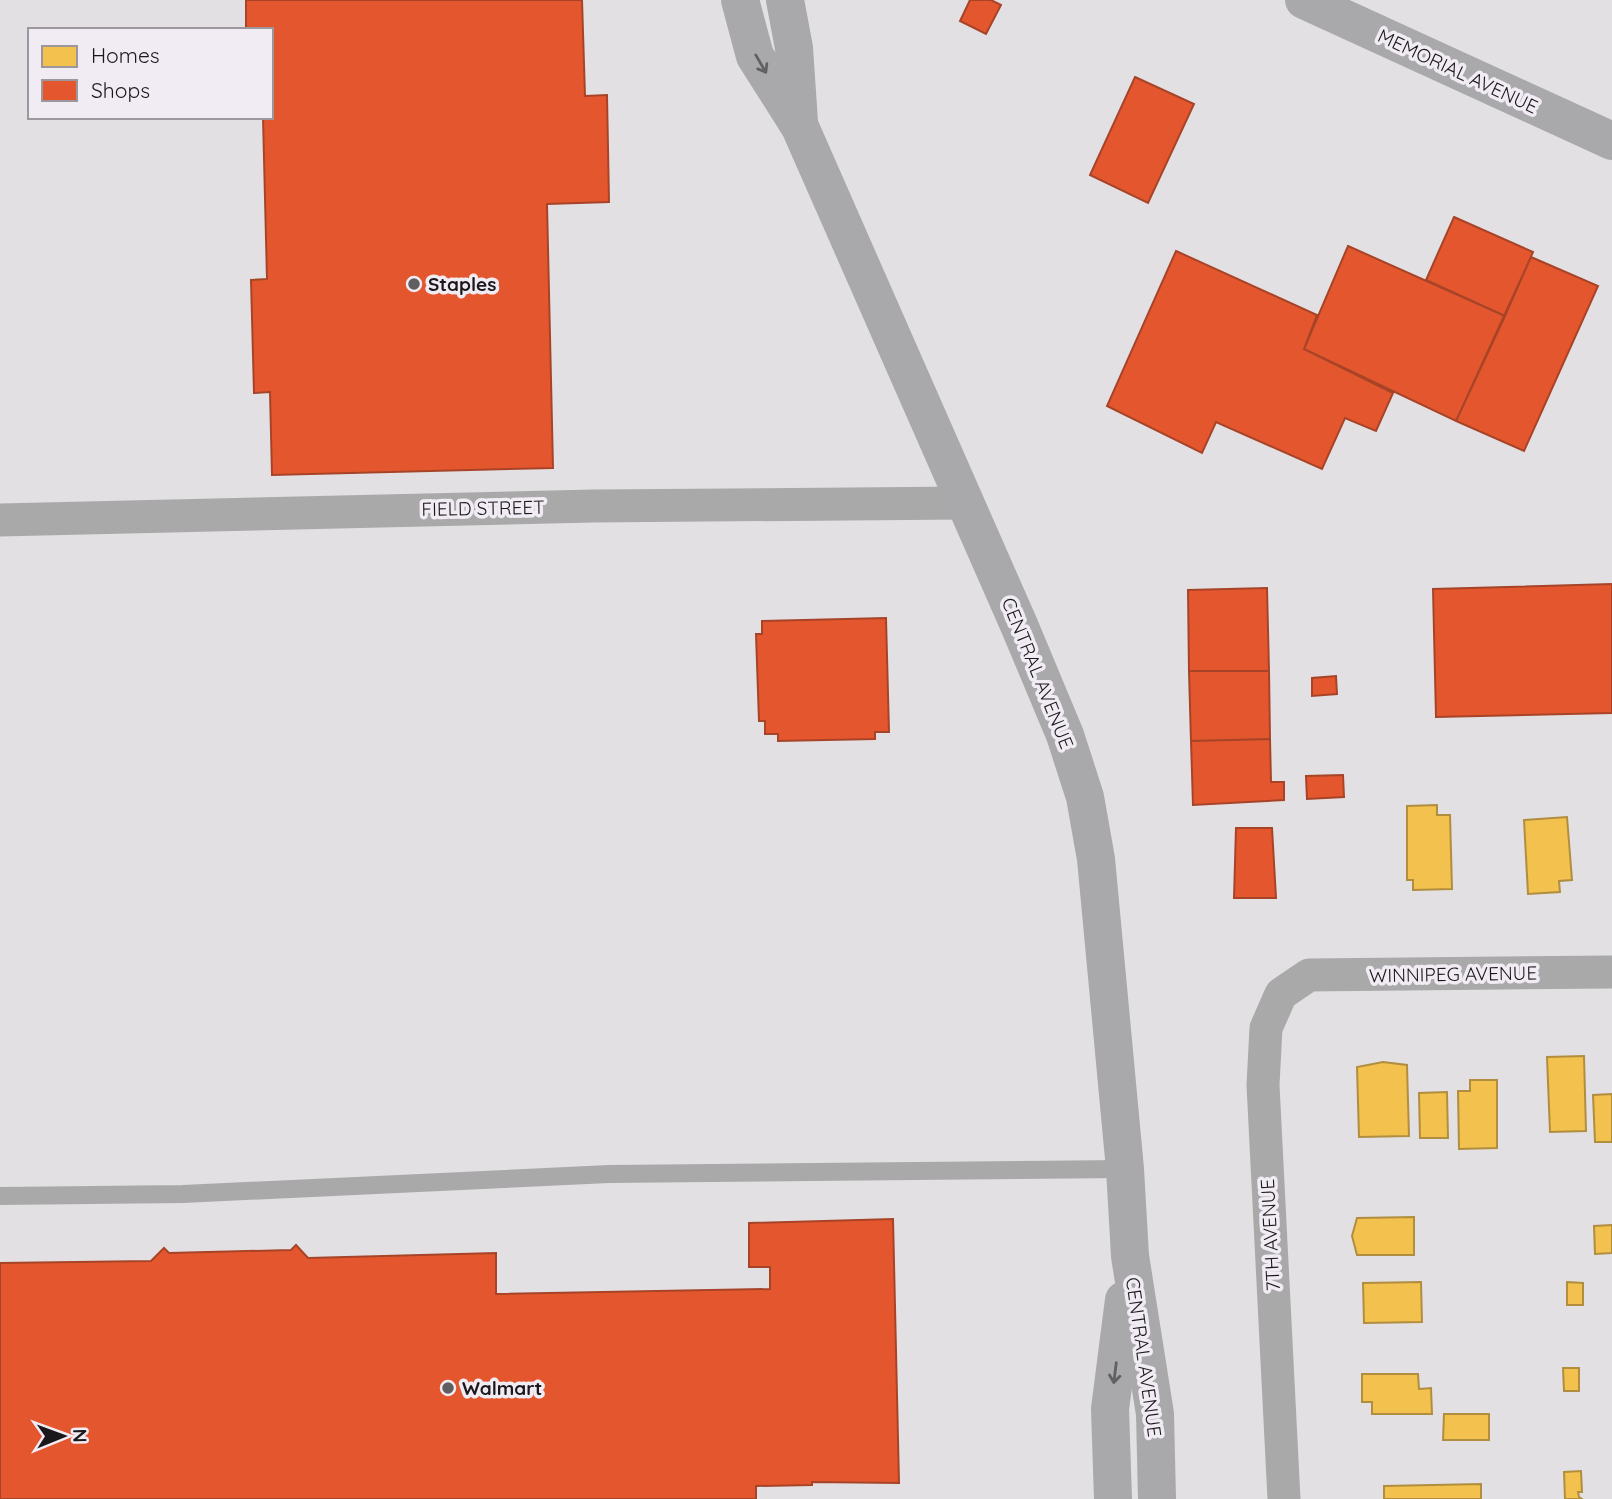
<svg xmlns="http://www.w3.org/2000/svg" width="1612" height="1499" font-family="Quicksand,sans-serif">
	<style>
		.homes { fill: #f2c14e; stroke: #b18e3f; stroke-width: 2 }
		.shops { fill: #e4572e; stroke: #a74428; stroke-width: 2 }
		.lines { fill: none; stroke-linecap: round; stroke-linejoin: round }
		.service { stroke: #aaa9aa; stroke-width: 18 }
		.minor { stroke: #aaa9aa; stroke-width: 33 }
		.secondary { stroke: #a9a8aa; stroke-width: 38 }
		.oneway { stroke: #626062 }
		.poi-dot { fill: #605e61; stroke: #f1ebf3; stroke-width: 2.5 }
		.labels { text-anchor: middle; stroke-width: 7; stroke-linejoin: round; paint-order: stroke }
		.street-label { font-size: 19px; fill: #1a181b; stroke: #f1ebf3 }
		.poi-label { font-size: 19px; font-weight: bold; fill: #1a181b; stroke: #f1ebf3; text-anchor: start }
	</style>
	<rect width="100%" height="100%" fill="#e3e0e4"/>
	<!-- homes -->
	<path class="homes" d="M 1437,805 L 1437,815 L 1450,815 L 1452,889 L 1413,890 L 1413,880 L 1407,880 L 1407,806 Z
		M 1567,817 L 1572,880 L 1559,881 L 1560,892 L 1528,894 L 1524,820 Z
		M 1584,1056 L 1586,1131 L 1550,1132 L 1547,1057 Z
		M 1383,1062 L 1407,1065 L 1409,1136 L 1359,1137 L 1357,1067 Z
		M 1470,1080 L 1497,1080 L 1497,1148 L 1459,1149 L 1458,1091 L 1470,1091 Z
		M 1447,1092 L 1448,1138 L 1420,1138 L 1419,1093 Z
		M 1612,1094 L 1612,1142 L 1595,1142 L 1593,1095 Z
		M 1414,1217 L 1414,1255 L 1357,1255 L 1352,1236 L 1357,1218 Z
		M 1612,1225 L 1612,1253 L 1595,1254 L 1594,1226 Z
		M 1421,1282 L 1422,1322 L 1364,1323 L 1363,1283 Z
		M 1567,1282 L 1583,1283 L 1583,1305 L 1567,1305 Z
		M 1563,1368 L 1579,1368 L 1579,1391 L 1564,1391 Z
		M 1362,1374 L 1418,1374 L 1419,1389 L 1431,1388 L 1432,1414 L 1372,1414 L 1372,1402 L 1362,1402 Z
		M 1444,1414 L 1489,1414 L 1489,1440 L 1443,1440 Z
		M 1581,1471 L 1582,1492 L 1578,1492 L 1579,1497 L 1582,1499 L 1565,1499 L 1564,1472 Z
		M 1481,1484 L 1481,1499 L 1384,1499 L 1384,1486 Z"/>
	<!-- shops -->
	<path class="shops" d="M 246,0 L 582,0 L 585,96 L 607,95 L 609,202 L 547,204 L 553,468 L 272,475 L 270,392 L 254,393 L 251,280 L 267,279 L 263,117 L 271,117 L 271,30 L 246,30 Z
		M 970,0 L 991,0 L 1001,5 L 986,34 L 960,21 Z
		M 1135,77 L 1194,104 L 1148,203 L 1090,175 Z
		M 1454,217 L 1533,252 L 1505,316 L 1426,280 Z
		M 1348,246 L 1505,316 L 1456,421 L 1304,349 Z
		M 1176,251 L 1317,315 L 1304,349 L 1393,393 L 1376,431 L 1345,418 L 1322,469 L 1216,422 L 1202,453 L 1107,406 Z
		M 1531,257 L 1598,286 L 1524,451 L 1456,421 Z
		M 1612,584 L 1612,713 L 1436,717 L 1433,589 Z
		M 1267,588 L 1269,671 L 1189,671 L 1188,590 Z
		M 886,618 L 889,732 L 875,732 L 875,739 L 778,741 L 778,734 L 765,734 L 765,721 L 759,721 L 756,634 L 762,634 L 762,621 Z
		M 1189,671 L 1269,671 L 1270,739 L 1191,741 Z
		M 1336,676 L 1337,694 L 1312,696 L 1312,678 Z
		M 1270,739 L 1271,782 L 1284,782 L 1284,800 L 1193,805 L 1191,741 Z
		M 1343,775 L 1344,797 L 1307,799 L 1306,776 Z
		M 1236,828 L 1272,828 L 1276,898 L 1234,898 Z
		M 893,1219 L 899,1483 L 812,1482 L 812,1485 L 756,1486 L 756,1499 L 0,1499 L 0,1263 L 151,1261 L 164,1248 L 169,1253 L 291,1250 L 296,1245 L 308,1258 L 496,1253 L 496,1294 L 770,1289 L 770,1267 L 749,1267 L 749,1223 Z"/>
	<g class="lines">
		<!-- service -->
		<path class="service" d="M 0,1196 L 183,1194 L 609,1174 L 1125,1169"/>
		<!-- minor -->
		<path class="minor" d="M 0,520 L 593,506 L 966,503
			M 1284,1499 L 1263,1085 L 1266,1028 L 1281,994 L 1309,975 L 1612,972"/>
		<!-- secondary -->
		<path class="secondary" d="M 740,0 L 755,56 L 800,127 L 1019,625 L 1065,735 L 1085,797 L 1096,859 L 1125,1169 L 1130,1256 L 1155,1414 L 1157,1499
			M 785,0 L 794,48 L 799,122
			M 1304,0 L 1612,141
			M 1113,1499 L 1110,1409 L 1124,1300"/>
	</g>
	<!-- one-way arrows -->
	<defs><path id="oneway-shaft" d="M-6 0H5M1.5-3L5.5 0L1.5 3" fill="none" stroke-width="1.6" stroke-linecap="round" stroke-linejoin="round" transform="scale(1.75)"/></defs>
	<g class="oneway">
		<use href="#oneway-shaft" transform="translate(761 64) rotate(60)"/>
		<use href="#oneway-shaft" transform="translate(1115 1373) rotate(97)"/>
	</g>
	<!-- markers -->
	<g class="poi-dot">
		<circle cx="414" cy="284" r="7"/>
		<circle cx="448" cy="1388" r="7"/>
	</g>
	<g class="labels">
		<!-- street labels -->
		<g class="street-label">
			<text transform="translate(1458 71) rotate(25)" y="7">MEMORIAL AVENUE</text>
			<text transform="translate(483 508) rotate(-1)" y="7">FIELD STREET</text>
			<text transform="translate(1038 673) rotate(68)" y="7">CENTRAL AVENUE</text>
			<text transform="translate(1453 974) rotate(-1)" y="7">WINNIPEG AVENUE</text>
			<text transform="translate(1270 1235) rotate(-93)" y="7">7TH AVENUE</text>
			<text transform="translate(1144 1357) rotate(82)" y="7">CENTRAL AVENUE</text>
		</g>
		<!-- poi labels -->
		<g class="poi-label">
			<text x="428" y="291">Staples</text>
			<text x="462" y="1395">Walmart</text>
		</g>
	</g>
	<!-- legend -->
	<rect x="28" y="28" width="245" height="91" fill="#f1ebf3" stroke="#9b979d" stroke-width="2"/>
	<rect x="42" y="46" width="35" height="21" fill="#f2c14e" stroke="#9b979d" stroke-width="2"/>
	<text x="91" y="63" font-size="21" fill="#1a181b">Homes</text>
	<rect x="42" y="80" width="35" height="21" fill="#e4572e" stroke="#9b979d" stroke-width="2"/>
	<text x="91" y="98" font-size="21" fill="#1a181b">Shops</text>
	<!-- north arrow -->
	<g transform="translate(63 1436) rotate(89)" stroke="#f1ebf3" stroke-width="5" paint-order="stroke">
	<path d="M0-5L12 26L0 18L-12 26Z" fill="#1a181b"/>
	<text y="-10" font-size="19" font-weight="bold" text-anchor="middle" fill="#1a181b">N</text>
	</g>
</svg>
